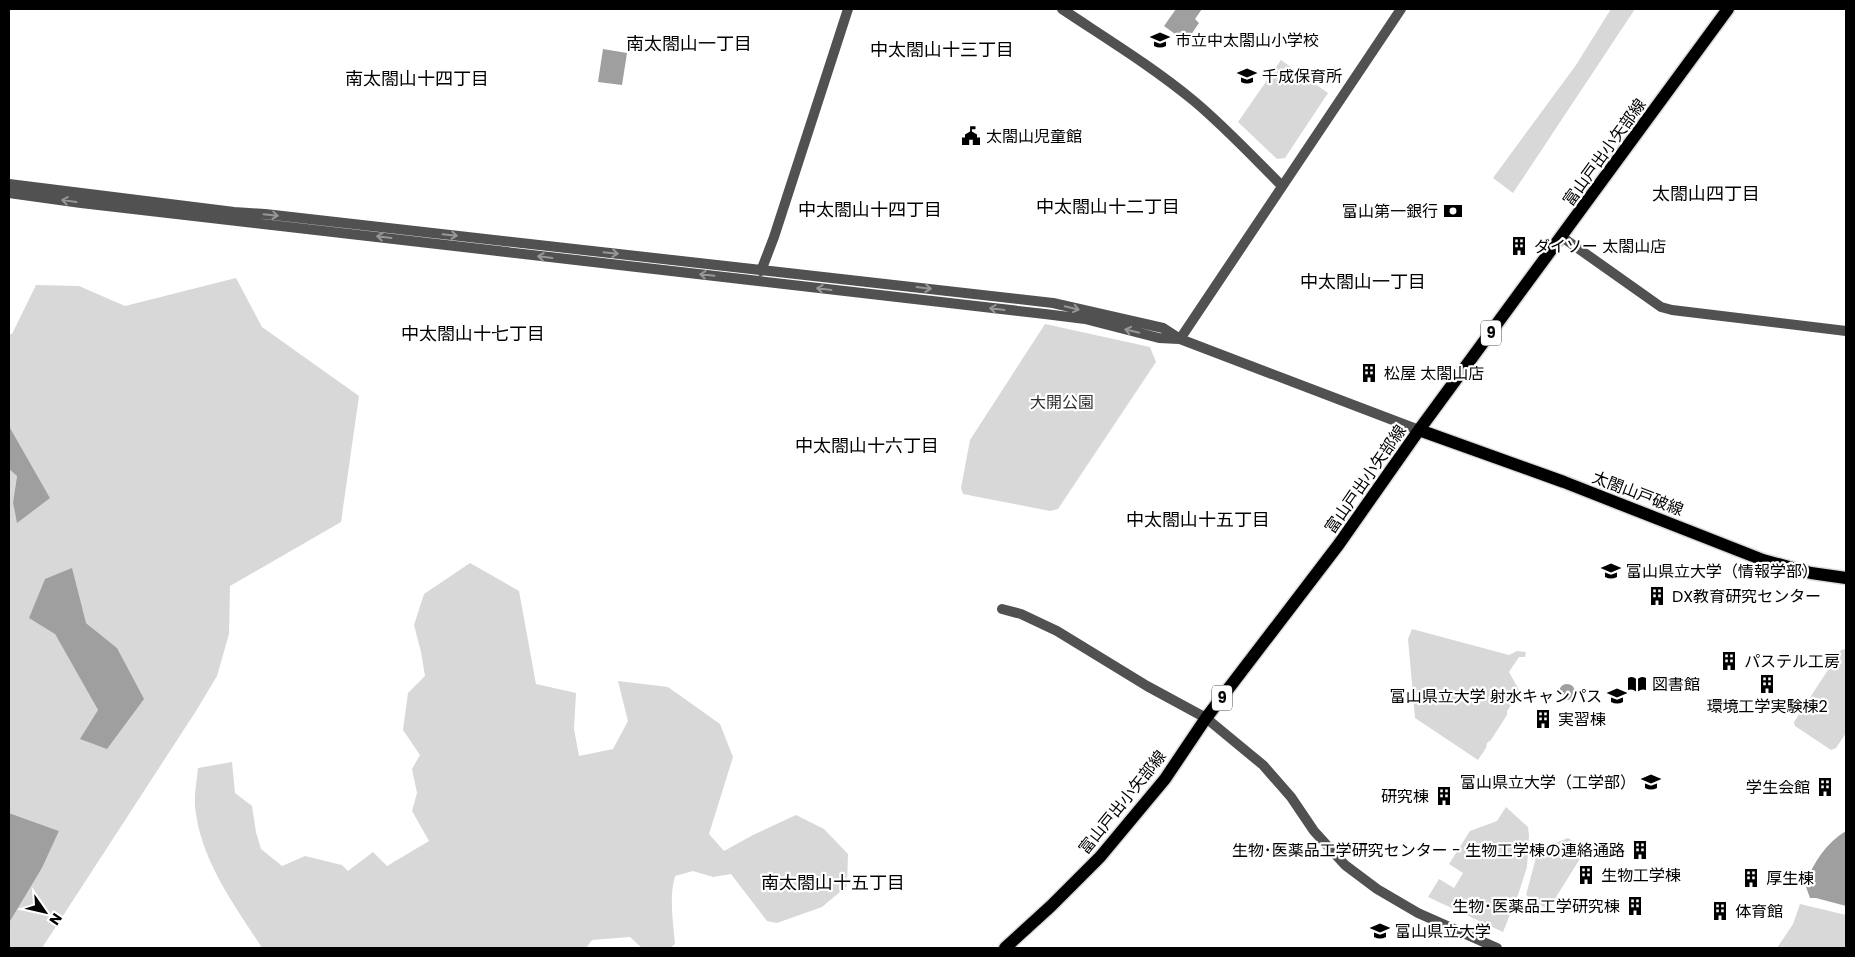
<svg xmlns="http://www.w3.org/2000/svg" width="1855" height="957" font-family="Poppins,'Noto Sans JP',sans-serif">
	<style>
		.green { fill: #d8d8d8; fill-rule: evenodd }
		.water { fill: #9f9f9f }
		.lines { fill: none; stroke-linecap: round; stroke-linejoin: round }
		.major-casing { stroke: #dbdbdb; stroke-width: 15 }
		.minor { stroke: #515151; stroke-width: 10 }
		.major { stroke: #000; stroke-width: 12 }
		.oneway { stroke: #979797 }
		.labels { text-anchor: middle; stroke-width: 4.5; stroke-linejoin: round; paint-order: stroke }
		.shield { fill: #fff; stroke: #4c4c4c; stroke-width: 1 }
		.shield-label { font-size: 15px; font-weight: bold; fill: #000 }
		.poi-label { font-size: 16px; fill: #000; stroke: #fff; text-anchor: start }
		.street-label { font-size: 16px; fill: #000; stroke: #fff }
		.park-label { font-size: 16px; fill: #2f2f2f; stroke: #fff }
		.neighbourhood-label { font-size: 18px; fill: #000; stroke: #fff }
	</style>
	<rect width="100%" height="100%" fill="#fff"/>
	<!-- green -->
	<path class="green" d="M 1611,9 L 1635,9 L 1513,193 L 1493,178 L 1576,65 Z
		M 1281,60 L 1328,93 L 1285,158 L 1277,159 L 1238,122 Z
		M 236,278 L 262,327 L 359,396 L 341,522 L 230,586 L 229,634 L 217,676 L 196,711 L 42,948 L 9,948 L 9,923 L 42,868 L 59,831 L 9,813 L 9,469 L 17,476 L 13,502 L 50,498 L 9,426 L 9,334 L 12,334 L 36,285 L 79,286 L 125,306 ZM 86,623 L 117,648 L 107,749 L 98,710 L 55,634 Z
		M 1045,324 L 1150,347 L 1156,362 L 1058,509 L 1050,511 L 963,494 L 961,488 L 970,440 Z
		M 470,563 L 519,591 L 536,684 L 576,693 L 574,729 L 579,756 L 613,749 L 628,721 L 618,681 L 668,687 L 720,724 L 733,757 L 709,834 L 724,851 L 753,835 L 796,815 L 824,829 L 848,854 L 847,886 L 822,907 L 777,923 L 767,921 L 731,874 L 713,877 L 693,871 L 675,876 C 669,898 673,921 675,944 L 670,948 L 642,948 L 630,937 L 592,940 L 586,948 L 262,948 C 234,904 200,860 195,806 C 194,794 197,780 198,768 L 232,762 L 235,793 L 252,806 L 256,832 L 261,849 L 282,866 L 305,856 L 342,865 L 348,871 L 373,852 L 387,866 L 429,841 L 412,811 L 417,793 L 412,769 L 420,755 L 403,730 L 408,693 L 425,676 L 421,652 L 414,625 L 424,594 Z
		M 1412,629 L 1509,655 L 1517,651 L 1526,652 L 1525,657 L 1519,657 L 1509,672 L 1519,690 L 1521,690 L 1521,695 L 1519,694 L 1507,711 L 1507,715 L 1491,740 L 1487,743 L 1486,748 L 1478,760 L 1415,718 L 1408,639 Z
		M 1845,649 L 1846,650 L 1846,733 L 1836,748 L 1831,750 L 1795,726 L 1794,722 L 1841,650 Z
		M 1506,807 L 1528,827 L 1529,836 L 1527,867 L 1519,892 L 1503,932 L 1428,897 L 1439,879 L 1454,888 L 1463,873 L 1449,864 L 1470,831 L 1497,821 Z
		M 1568,838 L 1586,849 L 1548,910 L 1526,895 L 1538,850 Z
		M 1800,904 L 1846,915 L 1846,948 L 1777,948 L 1793,924 Z"/>
	<!-- water -->
	<path class="water" d="M 1176,9 L 1202,9 L 1195,19 L 1199,23 L 1186,42 L 1164,26 Z
		M 603,49 L 627,53 L 622,85 L 598,82 Z
		M 9,426 L 50,498 L 17,523 L 13,502 L 17,476 L 9,469 Z
		M 72,568 L 86,623 L 117,648 L 144,699 L 107,749 L 80,739 L 98,710 L 55,634 L 29,618 L 45,579 Z
		M1559 692a8 8 0 1 1 16 0a8 8 0 1 1-16 0Z
		M 9,813 L 59,831 L 42,868 L 9,923 Z
		M 1846,831 L 1846,906 L 1816,898 L 1810,898 L 1805,884 C 1814,862 1826,843 1846,831 Z"/>
	<g class="lines">
		<!-- major casing -->
		<g class="major-casing">
			<path id="major" d="M 1419,430 L 1564,482 L 1763,560 L 1811,573 L 1846,578
				M 1005,948 L 1051,906 L 1100,857 L 1165,779 L 1206,718 L 1339,544 L 1419,430 L 1728,9"/>
		</g>
		<!-- minor -->
		<path class="minor" d="M 1062,9 C 1107,39 1153,67 1194,101 C 1225,127 1253,157 1282,186
			M 9,184 L 234,212 L 265,214 L 1053,303 L 1163,328 L 1180,339 L 1419,430
			M 9,193 L 81,203 L 1045,314 L 1085,319 L 1159,338 L 1179,339
			M 1562,237 L 1661,307 L 1672,310 L 1846,331
			M 761,271 L 774,237 L 848,9
			M 1180,339 L 1401,9
			M 1002,609 L 1021,614 L 1057,631 L 1147,686 L 1206,718 L 1263,765 L 1291,797 L 1314,831 L 1345,865 L 1377,889 L 1418,913 L 1497,948"/>
		<!-- major -->
		<use href="#major" class="major"/>
	</g>
	<!-- one-way arrows -->
	<defs><path id="oneway-shaft" d="M-6 0H5M1.5-3L5.5 0L1.5 3" fill="none" stroke-width="1.6" stroke-linecap="round" stroke-linejoin="round" transform="scale(1.25)"/></defs>
	<g class="oneway">
		<use href="#oneway-shaft" transform="translate(69 201) rotate(-172)"/>
		<use href="#oneway-shaft" transform="translate(271 215) rotate(6)"/>
		<use href="#oneway-shaft" transform="translate(450 235) rotate(6)"/>
		<use href="#oneway-shaft" transform="translate(384 237) rotate(-173)"/>
		<use href="#oneway-shaft" transform="translate(611 253) rotate(6)"/>
		<use href="#oneway-shaft" transform="translate(545 257) rotate(-173)"/>
		<use href="#oneway-shaft" transform="translate(707 275) rotate(-174)"/>
		<use href="#oneway-shaft" transform="translate(924 288) rotate(7)"/>
		<use href="#oneway-shaft" transform="translate(824 289) rotate(-173)"/>
		<use href="#oneway-shaft" transform="translate(1072 308) rotate(13)"/>
		<use href="#oneway-shaft" transform="translate(997 309) rotate(-173)"/>
		<use href="#oneway-shaft" transform="translate(1132 331) rotate(-166)"/>
	</g>
	<!-- icons -->
	<defs>
		<g id="school-bare" transform="scale(1.5)"><path d="M0-5L7-2L0 1L-7-2ZM-4 1L0 2.5L4 1V4Q0 6-4 4Z" fill="#000" stroke="#fff" stroke-width="2.5" paint-order="stroke"/></g>
		<g id="civic-bare" transform="scale(1.5)"><path d="M-.6-6.5H3V-4.5H.6V-3L4-1V1h2V6H-6V1h2V-1L-.6-3ZM-1.2 2.5V6h2.4V2.5Z" fill="#000" stroke="#fff" stroke-width="2.5" paint-order="stroke"/></g>
		<g id="bank-bare" transform="scale(1.5)"><path d="M-6-4H6V4H-6ZM0-2.3a2.3 2.3 0 1 0 0 4.6a2.3 2.3 0 1 0 0-4.6Z" fill="#000" stroke="#fff" stroke-width="2.5" paint-order="stroke"/></g>
		<g id="building-bare" transform="scale(1.5)"><path d="M-4-6H4V6H1V3H-1V6H-4ZM-2.5-4.3h1.7v1.8h-1.7ZM.8-4.3h1.7v1.8H.8ZM-2.5-1h1.7V.8h-1.7ZM.8-1h1.7V.8H.8Z" fill="#000" stroke="#fff" stroke-width="2.5" paint-order="stroke"/></g>
		<g id="university-bare" transform="scale(1.5)"><path d="M0-5L7-2L0 1L-7-2ZM-4 1L0 2.5L4 1V4Q0 6-4 4Z" fill="#000" stroke="#fff" stroke-width="2.5" paint-order="stroke"/></g>
		<g id="library-bare" transform="scale(1.5)"><path d="M-6-4Q-3-5.5-.7-3.5V5Q-3 3-6 4ZM6-4Q3-5.5 .7-3.5V5Q3 3 6 4Z" fill="#000" stroke="#fff" stroke-width="2.5" paint-order="stroke"/></g>
	</defs>
	<g fill-rule="evenodd">
		<use href="#school-bare" x="1160" y="40"/>
		<use href="#school-bare" x="1247" y="76"/>
		<use href="#civic-bare" x="971" y="136"/>
		<use href="#bank-bare" x="1453" y="211"/>
		<use href="#building-bare" x="1519" y="246"/>
		<use href="#building-bare" x="1369" y="373"/>
		<use href="#university-bare" x="1611" y="571"/>
		<use href="#building-bare" x="1657" y="596"/>
		<use href="#building-bare" x="1729" y="661"/>
		<use href="#library-bare" x="1637" y="684"/>
		<use href="#building-bare" x="1767" y="684"/>
		<use href="#university-bare" x="1617" y="696"/>
		<use href="#building-bare" x="1543" y="719"/>
		<use href="#university-bare" x="1651" y="782"/>
		<use href="#building-bare" x="1825" y="787"/>
		<use href="#building-bare" x="1444" y="796"/>
		<use href="#building-bare" x="1640" y="850"/>
		<use href="#building-bare" x="1586" y="875"/>
		<use href="#building-bare" x="1751" y="878"/>
		<use href="#building-bare" x="1635" y="906"/>
		<use href="#building-bare" x="1720" y="911"/>
		<use href="#university-bare" x="1380" y="931"/>
	</g>
	<g class="labels">
		<!-- shield labels -->
		<g class="shield">
			<rect x="1481" y="320.5" width="20" height="25" rx="4"/>
			<rect x="1212" y="685.5" width="20" height="25" rx="4"/>
		</g>
		<g class="shield-label">
			<text x="1491" y="338">9</text>
			<text x="1222" y="703">9</text>
		</g>
		<!-- poi labels -->
		<g class="poi-label">
			<text x="1175" y="46">市立中太閤山小学校</text>
			<text x="1262" y="82">千成保育所</text>
			<text x="986" y="142">太閤山児童館</text>
			<text x="1438" y="217" text-anchor="end">富山第一銀行</text>
			<text x="1534" y="252">ダイソー 太閤山店</text>
			<text x="1384" y="379">松屋 太閤山店</text>
			<text x="1626" y="577">富山県立大学（情報学部）</text>
			<text x="1672" y="602">DX教育研究センター</text>
			<text x="1744" y="667">パステル工房</text>
			<text x="1652" y="690">図書館</text>
			<text x="1602" y="702" text-anchor="end">富山県立大学 射水キャンパス</text>
			<text x="1767" y="712" text-anchor="middle">環境工学実験棟2</text>
			<text x="1558" y="725">実習棟</text>
			<text x="1636" y="788" text-anchor="end">富山県立大学（工学部）</text>
			<text x="1810" y="793" text-anchor="end">学生会館</text>
			<text x="1429" y="802" text-anchor="end">研究棟</text>
			<text x="1625" y="856" text-anchor="end">生物･医薬品工学研究センター - 生物工学棟の連絡通路</text>
			<text x="1601" y="881">生物工学棟</text>
			<text x="1766" y="884">厚生棟</text>
			<text x="1620" y="912" text-anchor="end">生物･医薬品工学研究棟</text>
			<text x="1735" y="917">体育館</text>
			<text x="1395" y="937">富山県立大学</text>
		</g>
		<!-- street labels -->
		<g class="street-label">
			<text transform="translate(1604 152) rotate(-54)" y="6">富山戸出小矢部線</text>
			<text transform="translate(1365 479) rotate(-55)" y="6">富山戸出小矢部線</text>
			<text transform="translate(1638 493) rotate(21)" y="6">太閤山戸破線</text>
			<text transform="translate(1122 802) rotate(-51)" y="6">富山戸出小矢部線</text>
		</g>
		<!-- park labels -->
		<g class="park-label">
			<text x="1062" y="408">大開公園</text>
		</g>
		<!-- neighbourhood labels -->
		<g class="neighbourhood-label">
			<text x="689" y="50">南太閤山一丁目</text>
			<text x="942" y="56">中太閤山十三丁目</text>
			<text x="417" y="85">南太閤山十四丁目</text>
			<text x="1706" y="200">太閤山四丁目</text>
			<text x="1108" y="213">中太閤山十二丁目</text>
			<text x="870" y="216">中太閤山十四丁目</text>
			<text x="1363" y="288">中太閤山一丁目</text>
			<text x="473" y="340">中太閤山十七丁目</text>
			<text x="867" y="452">中太閤山十六丁目</text>
			<text x="1198" y="526">中太閤山十五丁目</text>
			<text x="833" y="889">南太閤山十五丁目</text>
		</g>
	</g>
	<!-- border -->
	<rect width="1855" height="957" fill="none" stroke="#000000" stroke-width="20"/>
	<!-- north arrow -->
	<g transform="translate(45 912) rotate(124)" stroke="#ffffff" stroke-width="4" paint-order="stroke">
	<path d="M0-4L9 19L0 12L-9 19Z" fill="#000000"/>
	<text y="-8" font-size="14" font-weight="bold" text-anchor="middle" fill="#000000">N</text>
	</g>
</svg>
